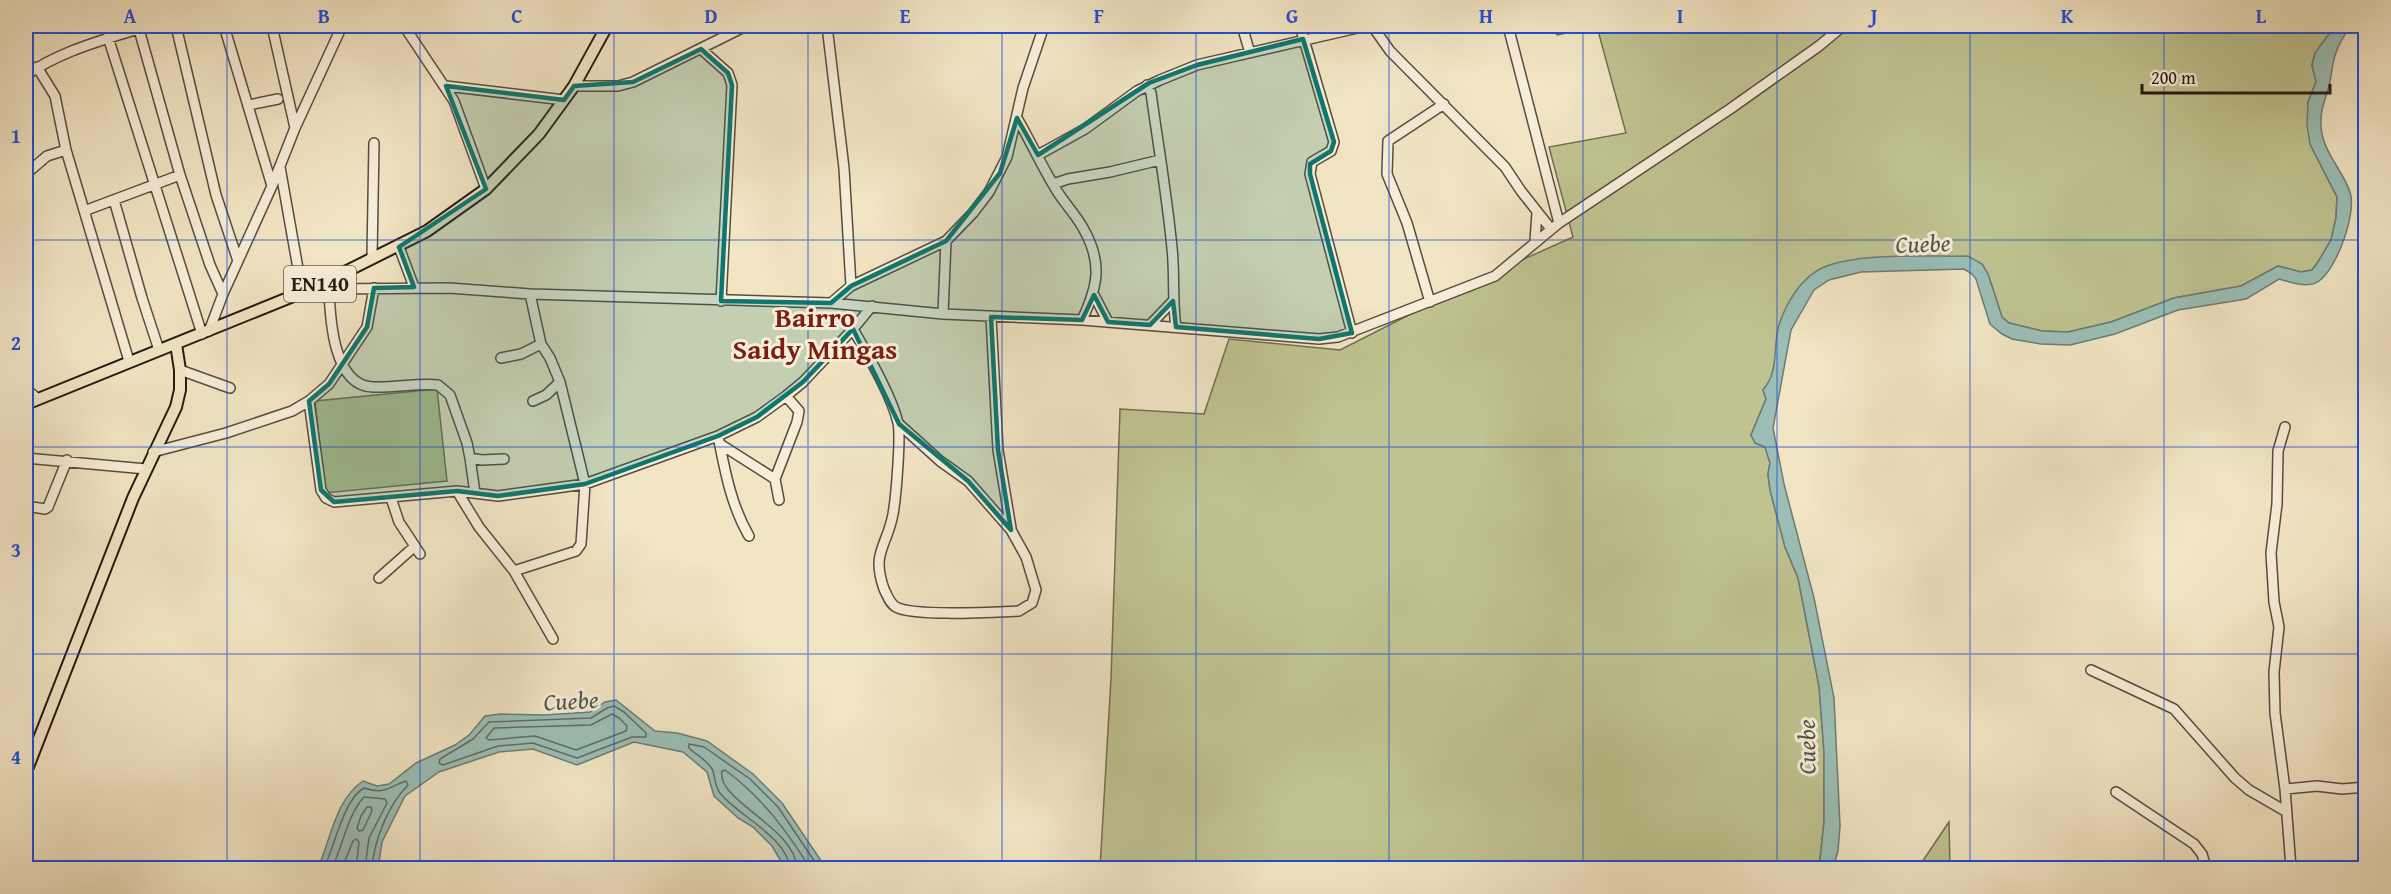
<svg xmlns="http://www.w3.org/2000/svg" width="2391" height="894" font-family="'Gentium Book Plus',serif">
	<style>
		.green { fill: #bfc391; stroke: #726e52; stroke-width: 1.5 }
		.water { fill: #9bbfb7; stroke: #6c7d75; stroke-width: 1.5 }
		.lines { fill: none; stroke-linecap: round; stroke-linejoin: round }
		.shore { stroke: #606c64; stroke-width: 1.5 }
		.minor-casing { stroke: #594c3e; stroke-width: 12 }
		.major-casing { stroke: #261912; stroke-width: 14 }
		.minor { stroke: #f7eed9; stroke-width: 9 }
		.major { stroke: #f2e5c4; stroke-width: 10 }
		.marked { fill: #0f766e; fill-opacity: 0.2; stroke: #0f766e; stroke-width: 4.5; stroke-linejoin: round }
		.grid { fill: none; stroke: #1d4ed8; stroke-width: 1.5; stroke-opacity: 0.55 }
		.labels { text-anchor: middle; stroke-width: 6; stroke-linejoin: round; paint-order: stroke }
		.shield { fill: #f7eed9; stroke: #65594e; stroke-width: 1.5 }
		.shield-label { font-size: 21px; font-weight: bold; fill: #261912 }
		.water-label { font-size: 24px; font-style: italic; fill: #4f534c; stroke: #f7eed9 }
		.district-label { font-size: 28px; font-weight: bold; fill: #7a1f14; stroke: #f7eed9 }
		.neatline { fill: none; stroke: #1d4ed8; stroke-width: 2 }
		.grid-label { font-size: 20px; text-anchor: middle; font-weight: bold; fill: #1d4ed8 }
	</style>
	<rect width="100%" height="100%" fill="#f2e5c4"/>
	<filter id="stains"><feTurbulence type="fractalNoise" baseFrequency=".00333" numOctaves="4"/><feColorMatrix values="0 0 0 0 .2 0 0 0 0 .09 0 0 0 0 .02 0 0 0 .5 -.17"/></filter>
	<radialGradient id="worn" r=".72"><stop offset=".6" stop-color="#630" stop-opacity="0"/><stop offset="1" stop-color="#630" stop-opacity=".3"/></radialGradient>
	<!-- green -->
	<path class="green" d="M 1554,26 L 2335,26 L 2315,53 L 2312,65 L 2316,82 L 2308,102 L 2310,144 L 2337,197 L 2336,218 L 2331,240 L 2318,262 L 2312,270 L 2301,272 L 2278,266 L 2241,286 L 2174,298 L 2111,322 L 2068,332 L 2042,331 L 2009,323 L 2002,317 L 1988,274 L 1982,264 L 1823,268 L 1775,360 L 1771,379 L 1763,390 L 1766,399 L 1751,435 L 1755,443 L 1765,447 L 1770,463 L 1768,474 L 1770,490 L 1785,547 L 1798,578 L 1819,686 L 1824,752 L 1824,822 L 1819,868 L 1100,868 L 1111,679 L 1120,409 L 1204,414 L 1229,339 L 1340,350 L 1484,277 L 1573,237 L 1549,147 L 1626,133 L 1597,27 L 1557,35 Z
		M 437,389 L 447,481 L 325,493 L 315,401 Z
		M 1949,822 L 1950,868 L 1918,868 Z"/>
	<!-- water -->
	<path class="water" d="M 2335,26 L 2350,26 C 2346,34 2340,41 2337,50 C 2332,61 2332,74 2329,86 C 2325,100 2320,110 2321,126 C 2322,151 2342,169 2350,192 C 2357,213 2337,268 2319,281 C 2308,289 2291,282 2279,279 L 2246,299 L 2178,310 L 2115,334 L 2070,345 L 2041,344 L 2012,339 L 2002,334 L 1990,324 L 1976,279 L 1972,274 L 1964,269 L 1861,272 L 1829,280 L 1814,290 L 1791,330 L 1773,428 L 1784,484 L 1814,598 L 1834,698 L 1840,826 L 1838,851 L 1833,868 L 1819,868 L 1824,822 L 1824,752 L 1819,686 L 1798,578 L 1785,547 L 1770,490 L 1768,474 L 1770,463 L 1765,447 L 1755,443 L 1751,435 L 1766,399 L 1763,390 C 1780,370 1772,348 1779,325 C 1786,303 1801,278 1822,268 C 1857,252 1928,257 1968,256 L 1982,264 L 1988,274 L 2002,317 L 2009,323 L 2042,331 L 2068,332 L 2111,322 L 2174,298 L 2241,286 L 2278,266 L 2301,272 L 2312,270 L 2318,262 L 2331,240 L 2336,218 L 2337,197 L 2310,144 L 2307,124 L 2308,102 L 2316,82 L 2312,65 L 2315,53 Z
		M 616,700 L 655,731 L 677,733 L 707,741 L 753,774 L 782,803 L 826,868 L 785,868 L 772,846 L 753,827 L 738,818 L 714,796 L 707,772 L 683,752 L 634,742 L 577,765 L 533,749 L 499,752 L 439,772 L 405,796 L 382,842 L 378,868 L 318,868 C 331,839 335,800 363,781 L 377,786 L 389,784 L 416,763 L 455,745 L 469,735 L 485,716 L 500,714 L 545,715 L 590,712 L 605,702 Z"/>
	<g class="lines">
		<!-- shore -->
		<path class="shore" d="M 614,706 L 624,712 L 646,733 L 646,737 L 632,737 L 577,758 L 533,743 L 498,746 L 443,765 L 439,763 L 440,759 L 473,739 L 489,722 L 591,718 L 607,708 Z
			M 612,714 L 619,718 L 627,726 L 626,731 L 576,750 L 535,736 L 489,740 L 486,738 L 494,728 L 591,725 Z
			M 367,807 L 371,807 L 372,811 L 363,830 L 359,831 L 357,828 L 361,816 Z
			M 324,868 C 335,846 343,800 364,788 C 385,795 388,787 406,781 L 408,785 C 388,805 374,841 372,868
			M 332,868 C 343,845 347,816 364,797 L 385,799 L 387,803 L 369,838 L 365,868
			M 342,868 L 353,841 L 356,839 L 359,842 L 356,868
			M 790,868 C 786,836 738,816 720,793 C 715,787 715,778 713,771 C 709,761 696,755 689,748 L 689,744 L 704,747 L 750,779 L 778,807 L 819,868
			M 797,868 C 795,827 716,801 722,771 L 725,770 C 762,797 786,830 810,868"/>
		<!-- minor casing -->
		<g class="minor-casing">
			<path id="minor" d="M 138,26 L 180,175 L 210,265 L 223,294
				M 176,26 L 216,195 L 238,261
				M 224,26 L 272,186
				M 272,26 L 295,128
				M 404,26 L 454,101 L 486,189
				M 827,26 L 844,168 L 851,286
				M 1242,26 L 1250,53
				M 1300,26 L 1334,142 L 1331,151 L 1312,162 L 1310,174 L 1352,333
				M 1508,26 L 1559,223
				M 108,37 L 202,334
				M 701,49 L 728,73 L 732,85 L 721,301
				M 37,67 L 55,96 L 66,150 L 129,361
				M 26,75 C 64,49 105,40 147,26
				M 1147,85 L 1151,93 C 1158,144 1167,196 1172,248 C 1175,275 1172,301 1176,327
				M 446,86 L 564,100
				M 574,86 L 618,86 L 633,82 L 746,26
				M 249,105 L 278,99
				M 1017,118 C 1031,142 1042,167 1057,191 C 1065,204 1076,215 1083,228 C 1103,263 1098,286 1082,320
				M 1038,155 L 1085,129 L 1137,91 L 1160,80 L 1197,65 L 1366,26 L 1373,27 L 1390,51 L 1505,167 L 1521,191 L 1551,229
				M 280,167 L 302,291
				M 26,174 L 47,156 L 66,150
				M 1053,184 L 1068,179 L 1110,172 L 1160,160
				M 114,200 L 142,298 L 159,350
				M 84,211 L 180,175
				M 1535,241 L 1537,213
				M 399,247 L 414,287
				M 372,258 L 374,143
				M 313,288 L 329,289 L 449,288 L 530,294 L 831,303 L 943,314 L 1082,320 L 1319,339 L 1338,337 L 1495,276 L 1559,223 L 1730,109 L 1819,46 L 1843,26
				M 329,289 C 330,318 333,386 373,387 C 395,388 416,383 438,385 L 450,395 L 467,443 L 470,458 L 482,460 L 504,459
				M 1094,295 L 1108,322
				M 1430,302 L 1407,223 L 1387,174 L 1388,141 L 1444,104
				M 831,303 L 851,286 L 946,241 L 973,213 L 989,192 L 1007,157 L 1023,88 L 1044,26
				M 943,314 L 946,241
				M 991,317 L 998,450 L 1011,528
				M 1150,325 L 1173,301
				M 853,329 C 867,354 892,396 898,423 C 901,437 896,498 893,514 C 887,547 871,552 884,589 C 887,595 890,604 896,607 C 914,617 995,612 1019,611 L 1032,603 L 1036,590 L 1026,557 L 1011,530 L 968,481 L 940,461 L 899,424
				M 209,331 L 223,294 L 272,186 L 295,128 L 342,26
				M 501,358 L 521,354 L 541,344
				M 180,370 L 230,388
				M 26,389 L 38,399
				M 309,401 L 321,490 L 326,498 L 334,502 L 457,491
				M 533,401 L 546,395 L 560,382
				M 2285,427 L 2278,451 L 2277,504 L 2271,553 L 2274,602 L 2279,627 L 2274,672 L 2275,713 L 2285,789 L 2291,868
				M 718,436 C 725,471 731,505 749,536
				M 720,444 L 775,479
				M 153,452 L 226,433 L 292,411 L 309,401 L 329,384 L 367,327 L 374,288
				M 26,458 L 146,469
				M 470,458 L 475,493
				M 391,498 L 399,522 L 420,554
				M 779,500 L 775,479 L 797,422 L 799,411 L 786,396
				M 26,506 L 45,509 L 48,507 L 67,460
				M 514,571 L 576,551 L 581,544 L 585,484 L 560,382 L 550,358 L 541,344 L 530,294
				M 379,578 L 415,546
				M 553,639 L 514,571 L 479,527 L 457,491 L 498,496 L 585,484 L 718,436 L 757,417 L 786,396 L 803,382 L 853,329 L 872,306
				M 2091,670 L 2174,709 L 2235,778 L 2249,790 L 2287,812
				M 2285,789 L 2317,786 L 2342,789 L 2366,787
				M 2116,792 L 2194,844 L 2202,854 L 2206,868"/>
		</g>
		<!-- major casing -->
		<g class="major-casing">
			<path id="major" d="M 26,404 L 313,288 L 427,231 L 486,189 L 539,134 L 574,86 L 607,26
				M 26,772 L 133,498 L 176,407 L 180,390 L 180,370 L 176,344"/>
		</g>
		<!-- minor -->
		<use href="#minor" class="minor"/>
		<!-- major -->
		<use href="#major" class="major"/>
	</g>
	<!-- marked area -->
	<path class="marked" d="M 1303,39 L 1334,142 L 1331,151 L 1310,164 L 1310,174 L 1352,333 L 1319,339 L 1176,327 L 1173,301 L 1150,325 L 1108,322 L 1094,295 L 1082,320 L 991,317 L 998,450 L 1011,530 L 968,481 L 899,424 L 853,329 L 803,382 L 757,417 L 718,436 L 585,484 L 498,496 L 457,491 L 334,502 L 321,490 L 309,401 L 329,384 L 367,327 L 374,288 L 414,287 L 399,247 L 486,189 L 446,86 L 564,100 L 574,86 L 633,82 L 701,49 L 728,73 L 732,85 L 721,301 L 831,303 L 851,286 L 946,241 L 1000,173 L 1017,118 L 1038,155 L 1149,83 L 1197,65 Z"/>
	<!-- grid -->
	<path class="grid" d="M 227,26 L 227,868M 420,26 L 420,868M 614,26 L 614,868M 808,26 L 808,868M 1002,26 L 1002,868M 1196,26 L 1196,868M 1389,26 L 1389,868M 1583,26 L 1583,868M 1777,26 L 1777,868M 1970,26 L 1970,868M 2164,26 L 2164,868M 26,240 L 2366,240M 26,447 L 2366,447M 26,654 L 2366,654"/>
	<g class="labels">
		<!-- shield labels -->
		<rect class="shield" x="284" y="266" width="72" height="36" rx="4.5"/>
		<g class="shield-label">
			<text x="320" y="291">EN140</text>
		</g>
		<!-- water labels -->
		<g class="water-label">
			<text transform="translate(1923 244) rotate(-2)" y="8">Cuebe</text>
			<text transform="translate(571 701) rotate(-3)" y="8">Cuebe</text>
			<text transform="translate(1807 747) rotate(-91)" y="8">Cuebe</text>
		</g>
		<!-- district labels -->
		<g class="district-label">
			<text x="815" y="327">Bairro<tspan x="815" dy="32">Saidy Mingas</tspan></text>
		</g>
	</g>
	<!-- margin -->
	<rect width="2391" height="894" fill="none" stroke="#f2e5c4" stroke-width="66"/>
	<!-- scale -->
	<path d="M2142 84v9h188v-9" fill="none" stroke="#261912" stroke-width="3"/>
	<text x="2151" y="84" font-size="18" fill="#261912" stroke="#f7eed9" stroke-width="4.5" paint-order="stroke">200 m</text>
	<rect x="33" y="33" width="2325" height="828" class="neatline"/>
	<g class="grid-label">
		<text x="130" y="23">A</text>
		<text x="324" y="23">B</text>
		<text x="517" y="23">C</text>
		<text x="711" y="23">D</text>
		<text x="905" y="23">E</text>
		<text x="1099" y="23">F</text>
		<text x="1292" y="23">G</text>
		<text x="1486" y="23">H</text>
		<text x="1680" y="23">I</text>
		<text x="1874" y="23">J</text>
		<text x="2067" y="23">K</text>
		<text x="2261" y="23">L</text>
		<text x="16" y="143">1</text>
		<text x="16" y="350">2</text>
		<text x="16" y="557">3</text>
		<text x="16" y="764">4</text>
	</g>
	<rect width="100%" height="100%" filter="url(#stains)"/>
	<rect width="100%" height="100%" fill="url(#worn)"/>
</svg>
